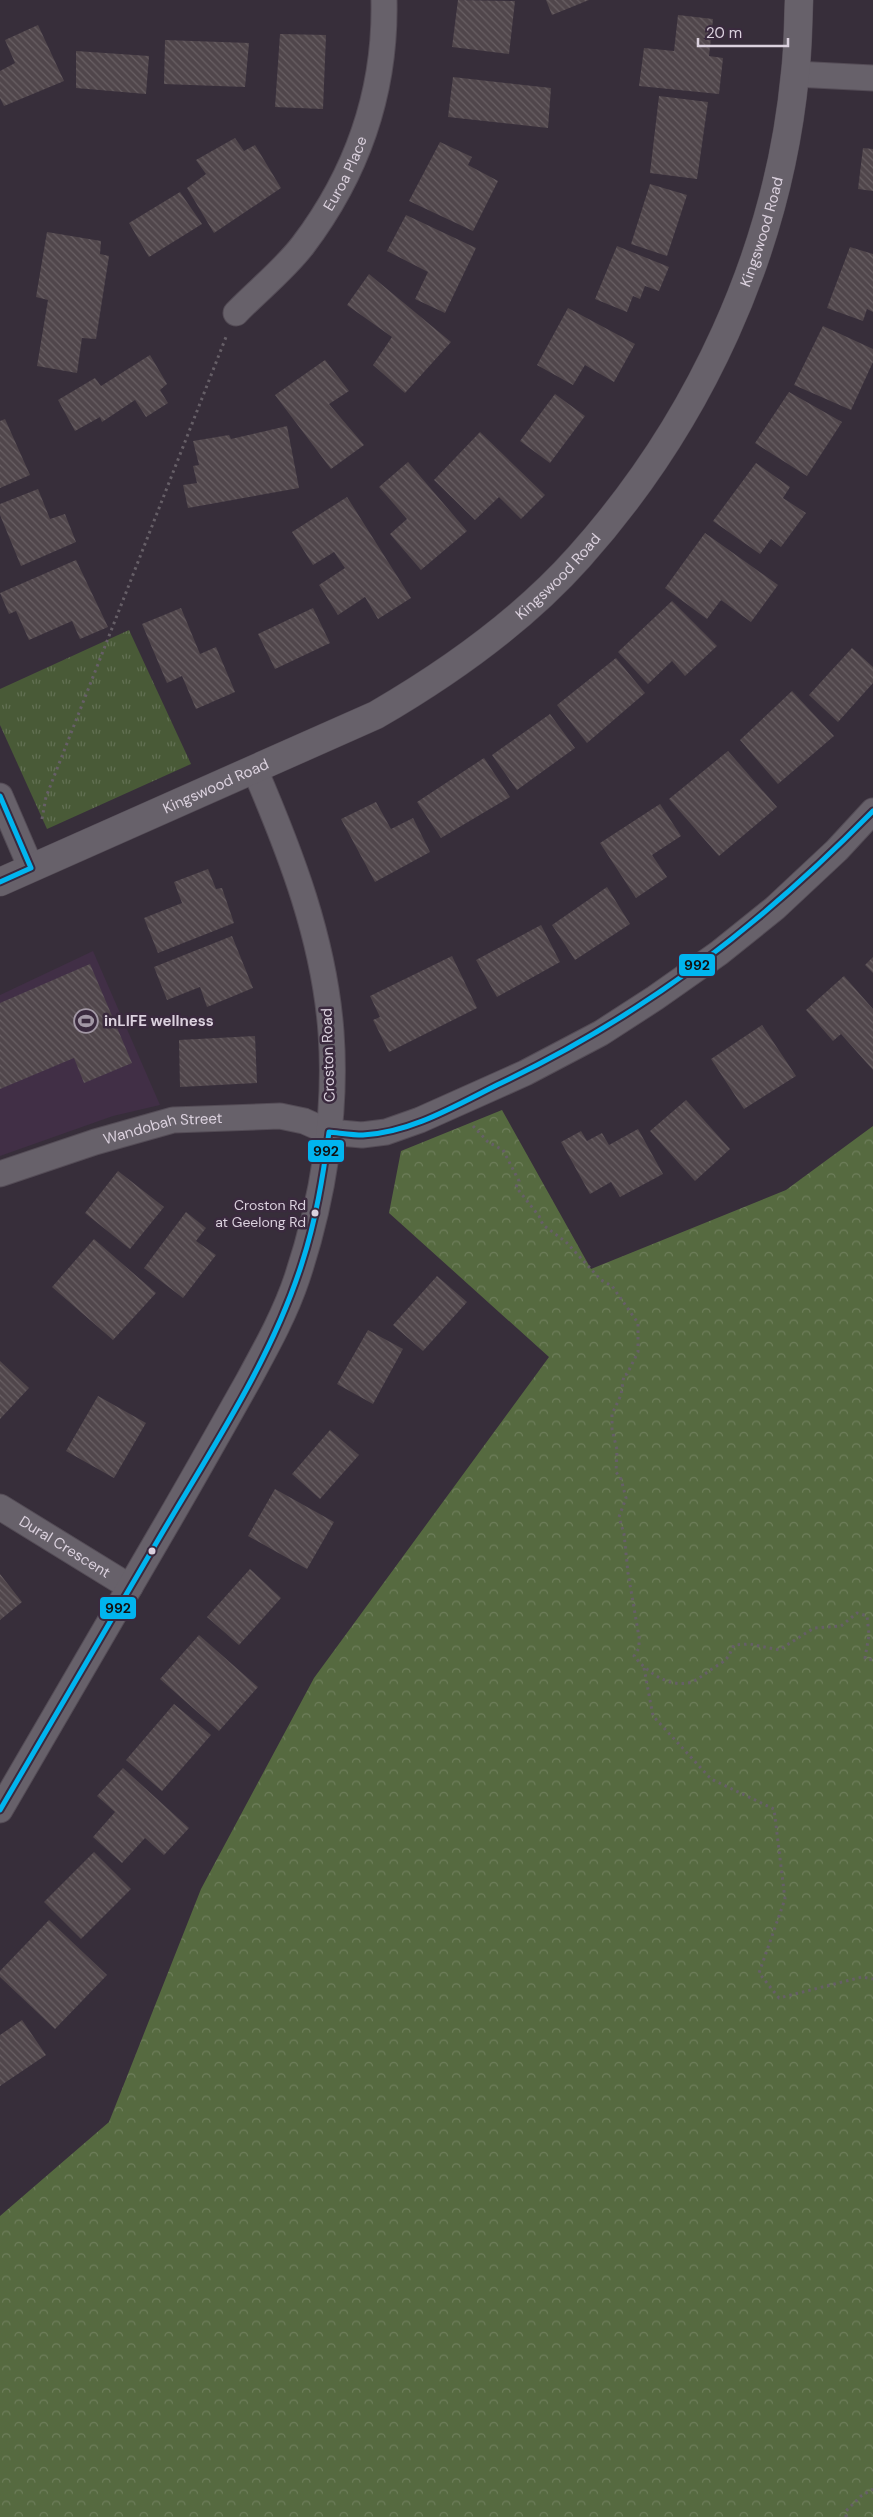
<svg xmlns="http://www.w3.org/2000/svg" width="873" height="2517" font-family="'DM Sans',sans-serif">
	<style>
		.built { fill: #412f46 }
		.forest { fill: url(#forest-crowns) }
		.park { fill: url(#park-tufts) }
		.building { fill: url(#building-back-hatch) }
		.lines { fill: none; stroke-linecap: round; stroke-linejoin: round }
		.minor-casing { stroke: #544c56; stroke-width: 27 }
		.tertiary-casing { stroke: #544c56; stroke-width: 29 }
		.path { stroke: #665f67; stroke-width: 3; stroke-dasharray: 2.5 4; stroke-linecap: butt }
		.minor { stroke: #67616a; stroke-width: 25 }
		.tertiary { stroke: #67616a; stroke-width: 28 }
		.bus-1-casing { stroke: #3a2a3e; stroke-width: 9 }
		.bus-1 { stroke: #00b5ef; stroke-width: 5 }
		.bus-dot { fill: #dbd1de; stroke: #3a2a3e; stroke-width: 2 }
		.labels { text-anchor: middle; stroke-width: 5; stroke-linejoin: round; paint-order: stroke }
		.bus-label { font-size: 14px; fill: #dbd1de; stroke: #3a2a3e; text-anchor: end }
		.street-label { font-size: 15px; fill: #dbd1de; stroke: #3a2a3e }
		.poi-label { font-size: 15px; font-weight: bold; fill: #dbd1de; stroke: #3a2a3e; text-anchor: start }
		.line-badge { stroke: #3a2a3e; stroke-width: 2 }
		.pale-badge-label { font-size: 14px; text-anchor: middle; font-weight: bold; fill: #111 }
	</style>
	<defs>
		<pattern id="forest-crowns" width="20" height="18" patternUnits="userSpaceOnUse" patternTransform="scale(1.25)"><rect width="20" height="18" fill="#566a40"/><path d="M2 6a3 3 0 1 1 6 0M12 15a3 3 0 1 1 6 0" fill="none" stroke="#6e7e5b"/></pattern>
		<pattern id="park-tufts" width="24" height="20" patternUnits="userSpaceOnUse" patternTransform="scale(1.25)"><rect width="24" height="20" fill="#495a37"/><path d="M3 7l-1-3M5 7V3M7 7l1-3M15 17l-1-3M17 17v-4M19 17l1-3" fill="none" stroke="#637154"/></pattern>
		<pattern id="building-back-hatch" width="6" height="6" patternUnits="userSpaceOnUse" patternTransform="scale(1.25)"><rect width="6" height="6" fill="#50464b"/><path d="M-1 5l2 2M0 0l6 6M5-1l2 2" fill="none" stroke="#696064"/></pattern>
	</defs>
	<rect width="100%" height="100%" fill="#372e3a"/>
	<!-- built -->
	<path class="built" d="M 93,951 L 160,1105 L 113,1116 L 0,1156 L 0,995 Z"/>
	<!-- forest -->
	<path class="forest" d="M 502,1110 L 591,1269 L 786,1190 L 873,1126 L 873,2517 L 0,2517 L 0,2216 L 109,2122 L 201,1889 L 314,1678 L 549,1357 L 389,1213 L 401,1151 Z"/>
	<!-- park -->
	<path class="park" d="M 129,630 L 191,764 L 47,829 L 0,725 L 0,689 Z"/>
	<!-- building -->
	<path class="building" d="M 458,0 L 515,1 L 509,54 L 452,47 Z
		M 546,0 L 589,0 L 552,15 Z
		M 678,15 L 713,19 L 709,56 L 723,58 L 719,94 L 639,86 L 644,48 L 674,51 Z
		M 38,25 L 64,81 L 4,106 L 0,98 L 0,71 L 15,63 L 5,40 Z
		M 280,34 L 326,35 L 323,109 L 275,107 Z
		M 165,40 L 249,43 L 245,87 L 164,84 Z
		M 76,51 L 149,56 L 146,94 L 76,88 Z
		M 453,77 L 551,88 L 548,128 L 448,117 Z
		M 659,96 L 708,102 L 697,179 L 650,173 Z
		M 235,138 L 244,151 L 255,145 L 281,188 L 214,233 L 187,188 L 206,174 L 196,160 Z
		M 440,142 L 472,157 L 468,165 L 498,181 L 473,231 L 409,201 Z
		M 863,148 L 873,149 L 873,191 L 858,189 Z
		M 650,184 L 687,195 L 667,256 L 631,244 Z
		M 180,192 L 202,224 L 149,257 L 129,223 Z
		M 406,215 L 476,248 L 445,313 L 415,299 L 428,272 L 387,251 Z
		M 47,232 L 101,241 L 100,254 L 109,256 L 96,339 L 82,338 L 77,373 L 37,366 L 48,300 L 36,297 Z
		M 617,246 L 669,267 L 659,291 L 645,286 L 640,299 L 633,296 L 627,312 L 595,299 Z
		M 850,247 L 873,254 L 873,312 L 867,309 L 863,321 L 827,308 Z
		M 369,274 L 451,342 L 405,393 L 373,365 L 392,337 L 347,305 Z
		M 568,308 L 635,344 L 614,382 L 585,365 L 573,385 L 537,365 Z
		M 823,326 L 873,349 L 873,362 L 851,410 L 794,385 Z
		M 150,355 L 167,384 L 160,390 L 168,403 L 146,417 L 135,400 L 102,422 L 100,417 L 75,431 L 58,400 L 95,378 L 101,386 Z
		M 325,360 L 349,391 L 329,404 L 364,445 L 331,469 L 275,395 Z
		M 789,392 L 842,422 L 807,476 L 755,443 Z
		M 555,394 L 585,416 L 550,463 L 520,441 Z
		M 5,419 L 30,475 L 0,488 L 0,421 Z
		M 287,426 L 299,488 L 188,508 L 183,485 L 197,483 L 193,466 L 199,465 L 193,441 L 229,435 L 231,439 Z
		M 480,432 L 545,495 L 521,519 L 499,497 L 475,520 L 434,480 Z
		M 408,462 L 467,531 L 421,570 L 390,534 L 407,519 L 379,487 Z
		M 756,463 L 790,487 L 783,498 L 806,513 L 781,547 L 771,539 L 760,554 L 713,521 Z
		M 38,489 L 50,519 L 65,514 L 76,542 L 21,566 L 0,515 L 0,504 Z
		M 347,497 L 411,598 L 378,619 L 365,597 L 338,615 L 319,585 L 345,568 L 334,552 L 313,565 L 292,532 Z
		M 705,533 L 778,585 L 751,622 L 721,600 L 707,619 L 665,588 Z
		M 76,560 L 108,627 L 80,639 L 72,621 L 29,640 L 16,611 L 9,614 L 0,593 Z
		M 672,601 L 717,646 L 685,676 L 672,661 L 648,684 L 618,652 Z
		M 181,608 L 200,654 L 216,647 L 235,692 L 196,709 L 182,676 L 167,683 L 142,624 Z
		M 313,608 L 330,643 L 275,669 L 258,634 Z
		M 852,648 L 873,667 L 873,683 L 838,722 L 809,695 Z
		M 616,658 L 645,693 L 587,743 L 557,705 Z
		M 792,691 L 834,736 L 778,784 L 740,740 Z
		M 550,714 L 575,748 L 517,790 L 492,755 Z
		M 728,751 L 777,807 L 719,856 L 669,799 Z
		M 484,758 L 510,797 L 441,838 L 417,802 Z
		M 376,802 L 391,829 L 413,818 L 430,852 L 375,882 L 341,819 Z
		M 660,804 L 681,836 L 652,855 L 667,877 L 636,898 L 600,843 Z
		M 208,869 L 216,889 L 222,888 L 234,923 L 158,953 L 144,918 L 182,903 L 174,882 Z
		M 607,887 L 630,924 L 575,960 L 552,925 Z
		M 541,925 L 560,962 L 497,997 L 476,960 Z
		M 232,936 L 253,988 L 207,1007 L 200,987 L 167,1000 L 154,967 Z
		M 452,956 L 477,1008 L 389,1052 L 373,1020 L 380,1017 L 370,996 Z
		M 873,957 L 873,973 L 865,965 Z
		M 90,964 L 132,1063 L 84,1083 L 74,1058 L 0,1089 L 0,1003 Z
		M 844,976 L 873,1009 L 873,1070 L 841,1034 L 833,1041 L 806,1010 Z
		M 762,1025 L 796,1076 L 744,1109 L 711,1059 Z
		M 255,1036 L 257,1083 L 180,1087 L 179,1040 Z
		M 686,1100 L 730,1149 L 695,1181 L 650,1131 Z
		M 638,1129 L 663,1174 L 620,1197 L 611,1182 L 590,1194 L 561,1142 L 581,1131 L 587,1141 L 602,1133 L 609,1145 Z
		M 118,1171 L 164,1207 L 130,1249 L 85,1213 Z
		M 186,1212 L 206,1228 L 196,1241 L 216,1255 L 183,1298 L 144,1268 Z
		M 94,1239 L 156,1293 L 113,1340 L 52,1287 Z
		M 437,1276 L 467,1302 L 423,1351 L 393,1325 Z
		M 368,1330 L 403,1349 L 373,1404 L 337,1384 Z
		M 0,1361 L 29,1388 L 0,1419 Z
		M 98,1396 L 146,1423 L 114,1478 L 66,1451 Z
		M 330,1430 L 359,1455 L 320,1499 L 292,1474 Z
		M 275,1489 L 334,1522 L 307,1569 L 248,1536 Z
		M 250,1569 L 281,1598 L 239,1645 L 207,1617 Z
		M 0,1574 L 22,1602 L 0,1620 Z
		M 199,1635 L 258,1687 L 219,1731 L 160,1679 Z
		M 174,1704 L 211,1735 L 162,1791 L 126,1760 Z
		M 123,1768 L 189,1828 L 164,1855 L 145,1838 L 122,1863 L 93,1837 L 115,1812 L 97,1796 Z
		M 94,1852 L 131,1889 L 81,1939 L 44,1902 Z
		M 49,1920 L 107,1975 L 55,2029 L 0,1977 L 0,1971 Z
		M 22,2020 L 46,2055 L 0,2086 L 0,2035 Z"/>
	<g class="lines">
		<!-- minor casing -->
		<g class="minor-casing">
			<g id="minor">
				<path d="M 795,74 L 873,78"/>
				<path id="s1" d="M 236,313 C 257,291 284,270 303,245 C 358,172 386,92 384,0"/>
				<path d="M 0,796 L 31,868"/>
				<path id="s2" d="M 0,1174 L 95,1142 L 173,1120 L 280,1116 L 304,1121 L 329,1132 L 362,1135 L 386,1132 L 420,1120 L 525,1073 L 601,1033 L 655,998 L 719,953 L 775,908 L 837,850 L 873,811"/>
				<path id="s3" d="M 0,1507 L 130,1587"/>
				<path d="M 0,1810 C 55,1715 111,1620 166,1525 C 194,1477 221,1429 248,1381 C 266,1348 285,1314 297,1278 C 323,1200 337,1114 331,1032 C 324,939 291,854 255,770"/>
			</g>
		</g>
		<!-- tertiary casing -->
		<g class="tertiary-casing">
			<g id="tertiary">
				<path id="s4" d="M 0,882 L 376,715 C 450,672 522,621 579,557 C 698,424 778,253 795,74 C 798,50 798,25 799,0"/>
			</g>
		</g>
		<!-- path -->
		<path class="path" d="M 42,819 L 46,797 L 226,337
			M 473,1126 L 488,1142 L 503,1150 L 519,1181 L 516,1187 L 539,1216 L 543,1225 L 566,1242 L 601,1280 L 612,1286 L 638,1323 L 638,1352 L 627,1374 L 624,1375 L 621,1395 L 612,1414 L 612,1429 L 617,1450 L 616,1472 L 621,1479 L 626,1498 L 619,1517 L 624,1534 L 628,1573 L 639,1637 L 639,1648 L 634,1656 C 646,1671 667,1687 688,1683 C 697,1681 704,1674 712,1669 C 727,1659 726,1662 734,1645 L 750,1644 L 779,1650 L 814,1628 L 841,1626 L 857,1613 L 867,1616 L 869,1635 L 865,1658 L 873,1660
			M 644,1668 L 653,1716 L 711,1779 L 774,1809 L 785,1899 L 759,1973 L 779,1998 L 862,1977 L 873,1979
			M 846,2517 L 846,2511 L 861,2496 L 873,2489"/>
		<!-- minor -->
		<use href="#minor" class="minor"/>
		<!-- tertiary -->
		<use href="#tertiary" class="tertiary"/>
		<!-- bus-1 casing -->
		<g class="bus-1-casing">
			<path id="bus-1" d="M 0,796 L 31,868 L 0,882
				M 0,1810 C 53,1720 105,1630 158,1540 C 210,1451 271,1361 302,1263 C 316,1220 323,1176 329,1132 C 340,1133 352,1135 363,1135 C 410,1133 455,1106 497,1085 C 644,1015 759,927 873,811"/>
		</g>
		<!-- bus-1 -->
		<use href="#bus-1" class="bus-1"/>
	</g>
	<!-- icons -->
	<defs>
		<g id="stadium-ring" transform="scale(1.25)"><circle r="9.5" fill="#3a2a3e" stroke="#a298a5" stroke-width="1.5"/><path d="M0-5a6.5 5 0 1 0 0 10a6.5 5 0 1 0 0-10ZM-3.5-1.8h7v3.6h-7Z" fill="#a298a5"/></g>
	</defs>
	<g fill-rule="evenodd">
		<use href="#stadium-ring" x="86" y="1021"/>
	</g>
	<!-- markers -->
	<g class="bus-dot">
		<circle cx="315" cy="1213" r="4.5"/>
		<circle cx="152" cy="1551" r="4.5"/>
	</g>
	<g class="labels">
		<!-- bus labels -->
		<g class="bus-label">
			<text x="306" y="1210">Croston Rd<tspan x="306" dy="17">at Geelong Rd</tspan></text>
		</g>
		<!-- street labels -->
		<g class="street-label">
			<text dy="5" stroke="none"><textPath href="#s1" startOffset="179">Euroa Place</textPath></text>
			<text dy="5" stroke="none"><textPath href="#s4" startOffset="1046">Kingswood Road</textPath></text>
			<text dy="5" stroke="none"><textPath href="#s4" startOffset="641">Kingswood Road</textPath></text>
			<text dy="5" stroke="none"><textPath href="#s4" startOffset="236">Kingswood Road</textPath></text>
			<text transform="translate(328 1055) rotate(-92)" y="5">Croston Road</text>
			<text dy="5" stroke="none"><textPath href="#s2" startOffset="170">Wandobah Street</textPath></text>
			<text dy="5" stroke="none"><textPath href="#s3" startOffset="76">Dural Crescent</textPath></text>
		</g>
		<!-- poi labels -->
		<g class="poi-label">
			<text x="104" y="1026">inLIFE wellness</text>
		</g>
	</g>
	<g class="line-badge">
		<rect x="678" y="953" width="38" height="24" rx="5" fill="#00b5ef"/>
		<rect x="307" y="1139" width="38" height="24" rx="5" fill="#00b5ef"/>
		<rect x="99" y="1596" width="38" height="24" rx="5" fill="#00b5ef"/>
	</g>
	<g class="pale-badge-label">
		<text x="697" y="970">992</text>
		<text x="326" y="1156">992</text>
		<text x="118" y="1613">992</text>
	</g>
	<!-- scale -->
	<path d="M698 38v8h90v-8" fill="none" stroke="#dbd1de" stroke-width="2.5"/>
	<text x="706" y="38" font-size="15" fill="#dbd1de" stroke="#3a2a3e" stroke-width="4" paint-order="stroke">20 m</text>
</svg>
